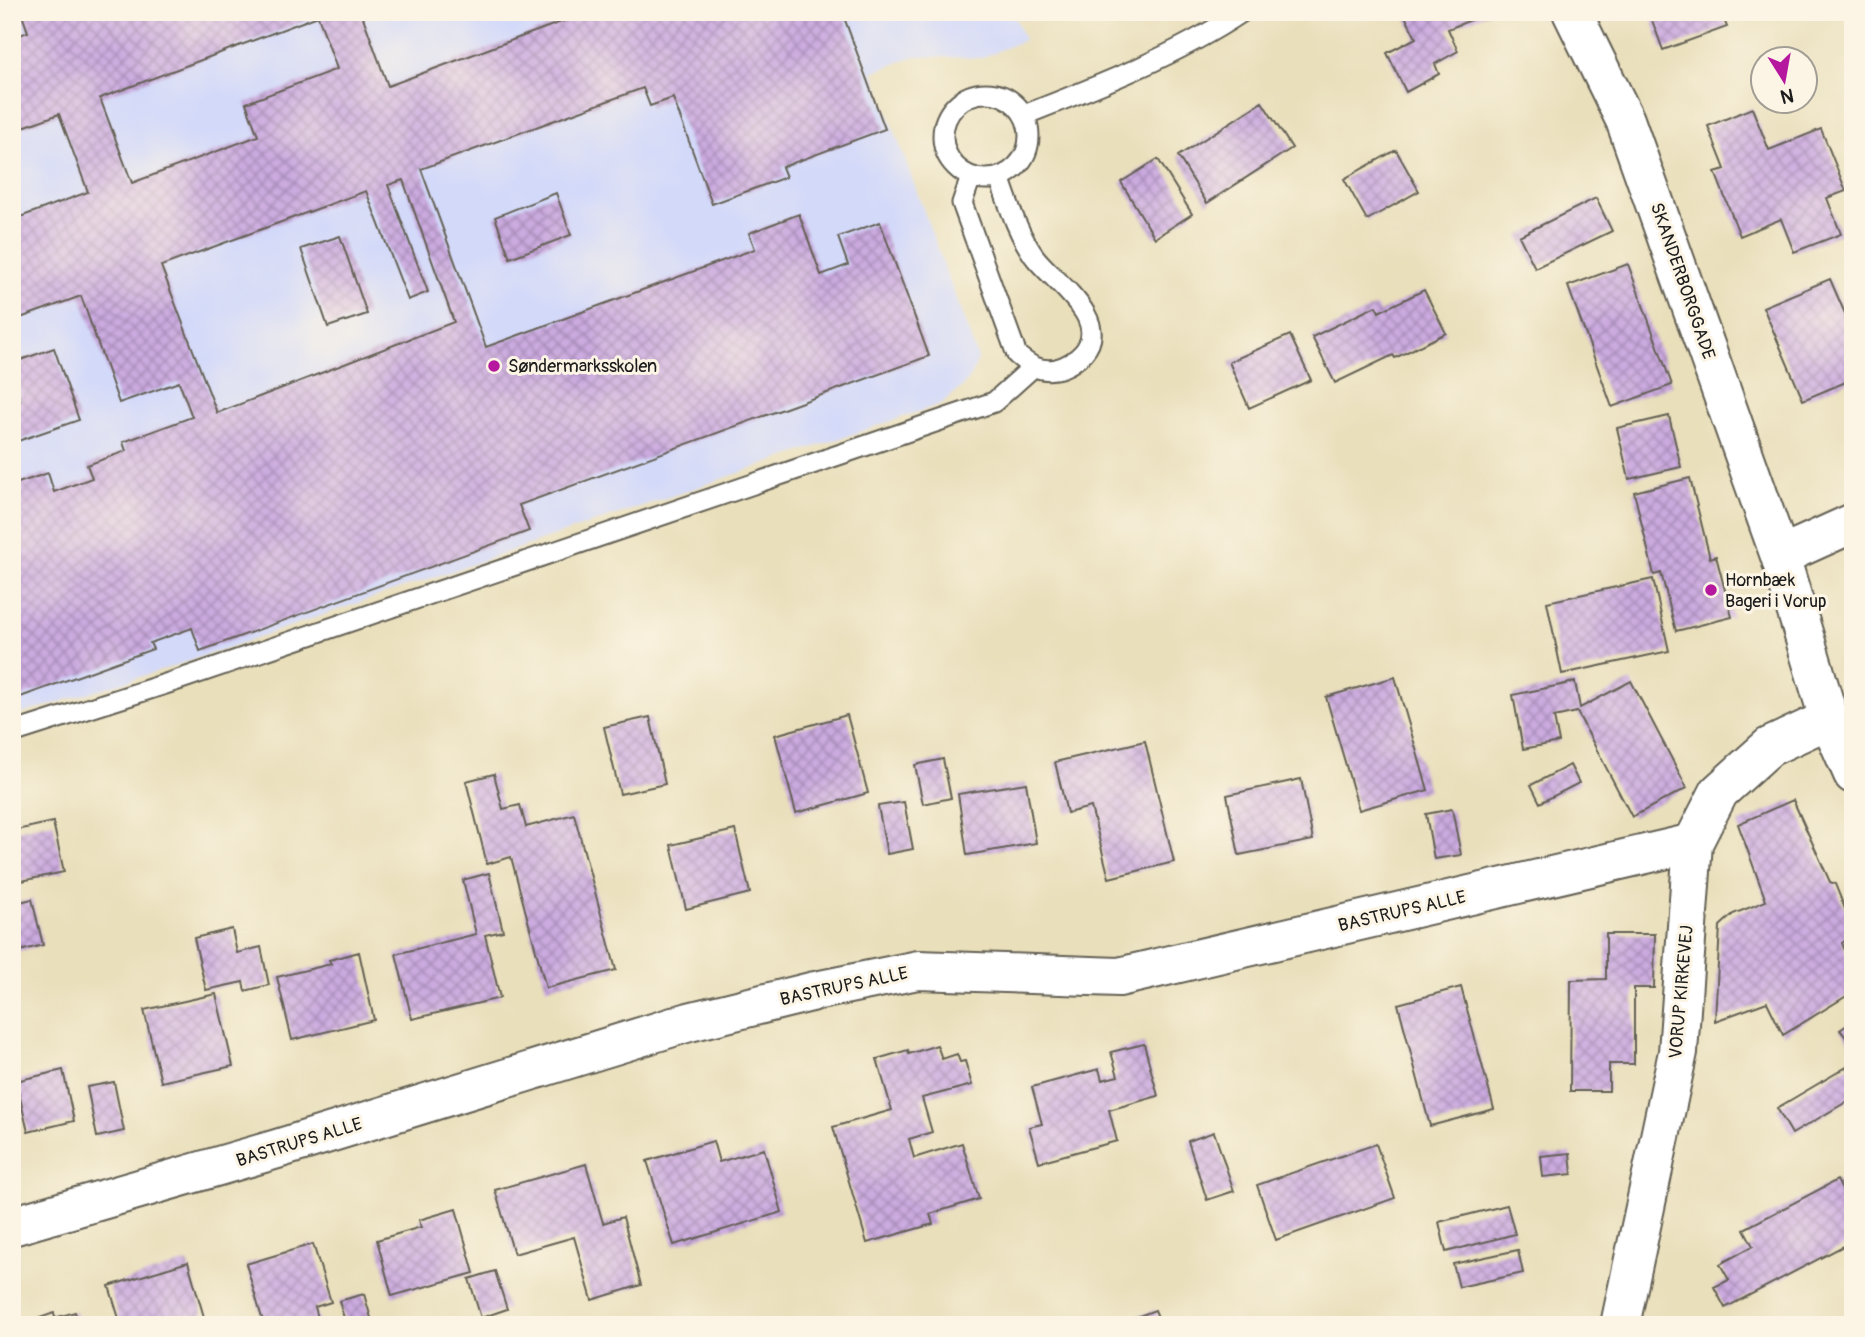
<svg xmlns="http://www.w3.org/2000/svg" width="1865" height="1337" font-family="Pangolin,sans-serif">
	<style>
		.built { fill: #d3d9f9 }
		.building { fill: url(#building-cross-hatch); fill-rule: evenodd }
		.lines { fill: none; stroke-linecap: round; stroke-linejoin: round }
		.lane-casing { stroke: #646054; stroke-width: 23 }
		.street-casing { stroke: #646054; stroke-width: 42 }
		.lane { stroke: #fff; stroke-width: 19 }
		.street { stroke: #fff; stroke-width: 38 }
		.poi-dot { fill: #b5179e; stroke: #fcf5e5; stroke-width: 2.5 }
		.labels { text-anchor: middle; stroke-width: 6; stroke-linejoin: round; paint-order: stroke }
		.street-label { font-size: 18px; fill: #1c1c1c; stroke: #fcf5e5 }
		.poi-label { font-size: 18px; fill: #1c1c1c; stroke: #fcf5e5; text-anchor: start }
	</style>
	<defs>
		<pattern id="building-cross-hatch" width="8" height="8" patternUnits="userSpaceOnUse" patternTransform="scale(1.75)"><rect width="8" height="8" fill="#ccabe0"/><path d="M0 0l8 8M0 8l8-8" fill="none" stroke="#a58ab5"/></pattern>
	</defs>
	<rect width="100%" height="100%" fill="#fcf5e5"/>
	<filter id="ink" filterUnits="userSpaceOnUse"><feTurbulence type="fractalNoise" baseFrequency=".0143" numOctaves="2"/><feDisplacementMap in="SourceGraphic" scale="14" xChannelSelector="R" yChannelSelector="G"/><feConvolveMatrix kernelMatrix="1 2 1 2 8 2 1 2 1" color-interpolation-filters="sRGB"/></filter>
	<filter id="wash" filterUnits="userSpaceOnUse"><feTurbulence type="fractalNoise" baseFrequency=".00686" numOctaves="4" result="noise"/><feDisplacementMap in="SourceGraphic" scale="28" xChannelSelector="R" yChannelSelector="G"/><feGaussianBlur stdDeviation="1.57" result="paint"/><feColorMatrix in="noise" values="0 0 0 0 0 0 0 0 0 0 0 0 0 0 0 0 0 1.4 0 .05"/><feComposite in="paint" operator="in"/></filter>
	<g filter="url(#wash)">
		<rect width="100%" height="100%" fill="#e9dfbb"/>
		<!-- built -->
		<path class="built" d="M 12,12 L 1013,12 L 1024,40 L 981,58 L 915,56 L 873,72 L 978,359 L 972,374 L 963,386 L 941,404 L 168,668 L 12,717 Z"/>
		<g id="blocks">
			<!-- building -->
			<path class="building" d="M 21,12 L 361,12 L 388,86 L 588,12 L 842,12 L 885,129 L 782,167 L 786,177 L 712,204 L 673,98 L 650,106 L 643,88 L 421,169 L 486,347 L 755,249 L 749,233 L 799,214 L 821,275 L 848,265 L 838,237 L 880,222 L 929,356 L 519,505 L 529,531 L 200,651 L 192,628 L 150,643 L 153,649 L 12,700 L 12,485 L 48,473 L 54,492 L 92,478 L 87,465 L 126,451 L 123,442 L 192,417 L 179,382 L 119,403 L 81,296 L 12,321 L 12,220 L 88,192 L 59,114 L 12,131 L 12,38 L 28,32 ZM 318,16 L 337,69 L 246,103 L 258,136 L 132,183 L 100,98 ZM 403,180 L 454,322 L 217,413 L 161,266 L 366,191 L 408,300 L 428,292 L 388,185 Z
				M 1403,12 L 1491,12 L 1448,29 L 1458,51 L 1435,64 L 1439,74 L 1406,92 L 1387,53 L 1416,38 Z
				M 1649,12 L 1721,12 L 1727,27 L 1663,50 Z
				M 1262,102 L 1292,148 L 1207,203 L 1178,156 Z
				M 1752,108 L 1769,150 L 1821,129 L 1846,191 L 1827,198 L 1841,234 L 1794,252 L 1781,219 L 1740,236 L 1715,172 L 1725,169 L 1708,126 Z
				M 1396,150 L 1419,191 L 1367,220 L 1344,179 Z
				M 1158,159 L 1192,214 L 1155,238 L 1121,182 Z
				M 556,193 L 571,235 L 510,258 L 495,217 Z
				M 1596,198 L 1612,231 L 1535,268 L 1519,236 Z
				M 340,236 L 367,314 L 328,327 L 301,249 Z
				M 1628,264 L 1672,385 L 1612,407 L 1568,286 Z
				M 1830,279 L 1853,332 L 1853,379 L 1803,400 L 1763,307 Z
				M 1424,290 L 1446,333 L 1395,358 L 1393,355 L 1335,383 L 1312,337 L 1376,306 L 1379,312 Z
				M 1290,335 L 1311,380 L 1249,408 L 1229,362 Z
				M 54,348 L 79,420 L 12,443 L 12,402 L 20,400 L 12,376 L 12,363 Z
				M 1669,416 L 1681,467 L 1629,479 L 1617,428 Z
				M 1690,478 L 1710,558 L 1716,556 L 1732,617 L 1676,631 L 1661,573 L 1654,575 L 1634,492 Z
				M 1653,579 L 1669,651 L 1562,674 L 1547,602 Z
				M 1395,677 L 1428,790 L 1359,810 L 1326,697 Z
				M 1631,681 L 1687,788 L 1632,817 L 1577,712 L 1554,717 L 1559,742 L 1523,749 L 1513,695 L 1575,682 L 1580,708 Z
				M 847,715 L 868,793 L 796,813 L 775,735 Z
				M 650,717 L 665,784 L 620,794 L 604,727 Z
				M 1145,741 L 1174,862 L 1109,878 L 1091,807 L 1067,813 L 1055,762 Z
				M 943,759 L 951,798 L 923,804 L 915,765 Z
				M 1570,765 L 1579,783 L 1540,803 L 1531,785 Z
				M 494,774 L 503,809 L 520,805 L 526,827 L 574,814 L 616,970 L 546,988 L 511,857 L 487,864 L 466,781 Z
				M 1301,779 L 1313,840 L 1239,855 L 1227,795 Z
				M 1026,783 L 1036,843 L 967,855 L 958,794 Z
				M 1793,800 L 1830,882 L 1835,884 L 1853,929 L 1853,935 L 1842,943 L 1853,971 L 1853,992 L 1783,1035 L 1767,1002 L 1715,1021 L 1720,926 L 1733,914 L 1766,901 L 1738,824 Z
				M 904,802 L 913,849 L 887,854 L 878,806 Z
				M 1452,809 L 1461,855 L 1434,859 L 1426,814 Z
				M 53,822 L 64,872 L 12,883 L 12,831 Z
				M 735,830 L 750,893 L 686,909 L 671,845 Z
				M 489,873 L 503,931 L 485,935 L 500,998 L 412,1019 L 396,954 L 476,934 L 463,880 Z
				M 32,899 L 43,945 L 12,953 L 12,904 Z
				M 232,929 L 237,953 L 261,947 L 269,985 L 245,991 L 243,982 L 206,990 L 194,938 Z
				M 1606,934 L 1655,934 L 1654,988 L 1634,988 L 1634,1064 L 1609,1064 L 1609,1091 L 1570,1091 L 1571,980 L 1606,979 Z
				M 359,952 L 374,1020 L 292,1040 L 277,977 L 331,964 L 329,960 Z
				M 1461,987 L 1494,1109 L 1430,1126 L 1398,1004 Z
				M 216,994 L 233,1066 L 161,1082 L 144,1010 Z
				M 1853,1021 L 1853,1046 L 1840,1030 Z
				M 1144,1044 L 1158,1096 L 1109,1110 L 1117,1141 L 1039,1162 L 1029,1127 L 1042,1124 L 1032,1087 L 1099,1069 L 1102,1080 L 1118,1076 L 1111,1052 Z
				M 937,1045 L 942,1059 L 957,1054 L 960,1062 L 965,1061 L 972,1085 L 922,1098 L 932,1132 L 909,1139 L 914,1158 L 962,1143 L 979,1199 L 930,1214 L 933,1224 L 867,1243 L 833,1127 L 892,1110 L 877,1059 L 908,1050 L 909,1054 Z
				M 1850,1065 L 1853,1069 L 1853,1098 L 1792,1134 L 1777,1108 Z
				M 63,1070 L 74,1121 L 28,1132 L 16,1081 Z
				M 114,1082 L 124,1131 L 97,1137 L 87,1087 Z
				M 1214,1132 L 1234,1191 L 1207,1200 L 1188,1141 Z
				M 713,1141 L 719,1162 L 764,1149 L 782,1212 L 674,1245 L 647,1161 Z
				M 1376,1144 L 1395,1198 L 1276,1240 L 1257,1185 Z
				M 1570,1153 L 1572,1174 L 1543,1177 L 1541,1156 Z
				M 586,1164 L 603,1223 L 623,1217 L 641,1285 L 592,1300 L 574,1237 L 514,1254 L 495,1190 Z
				M 1837,1180 L 1853,1211 L 1853,1241 L 1725,1308 L 1714,1287 L 1729,1280 L 1720,1264 L 1753,1246 L 1744,1229 Z
				M 1507,1205 L 1515,1234 L 1446,1252 L 1439,1222 Z
				M 456,1209 L 474,1273 L 392,1296 L 377,1240 L 421,1227 L 419,1220 Z
				M 313,1244 L 331,1302 L 315,1307 L 320,1325 L 264,1325 L 246,1264 Z
				M 1518,1250 L 1523,1273 L 1459,1287 L 1453,1264 Z
				M 188,1262 L 206,1324 L 121,1325 L 109,1286 Z
				M 495,1271 L 507,1309 L 481,1318 L 469,1279 Z
				M 364,1294 L 373,1325 L 346,1325 L 339,1301 Z
				M 1155,1310 L 1160,1322 L 1154,1325 L 1115,1325 Z
				M 75,1312 L 79,1325 L 20,1325 L 54,1313 L 55,1318 Z"/>
		</g>
	</g>
	<g filter="url(#ink)">
		<use href="#blocks" fill-opacity="0" stroke="#646054" stroke-width="2"/>
		<g class="lines">
			<!-- lane casing -->
			<g class="lane-casing">
				<path id="lane" d="M943 136a43 43 0 1 1 86 0a43 43 0 1 1-86 0Z
					M 1024,115 C 1096,87 1178,55 1242,12
					M 971,177 L 962,203 L 1017,355 C 1029,365 1039,372 1056,369 C 1066,367 1077,360 1083,353 C 1113,319 1051,280 1034,256 C 1017,232 1009,205 999,177
					M 12,733 L 178,680 L 994,402 L 1032,368"/>
			</g>
			<!-- street casing -->
			<g class="street-casing">
				<path id="street" d="M 1572,12 L 1625,120 L 1780,556 L 1829,719 L 1853,774
					M 1780,556 L 1853,523
					M 12,1226 L 277,1149 L 689,1022 L 815,991 L 918,970 L 1119,977 L 1693,843
					M 1620,1325 L 1678,1052 L 1693,843 L 1719,792 L 1769,747 L 1829,719"/>
			</g>
			<!-- lane -->
			<use href="#lane" class="lane"/>
			<!-- street -->
			<use href="#street" class="street"/>
		</g>
	</g>
	<!-- markers -->
	<g class="poi-dot">
		<circle cx="494" cy="366" r="7"/>
		<circle cx="1711" cy="590" r="7"/>
	</g>
	<g class="labels">
		<!-- street labels -->
		<g class="street-label">
			<text transform="translate(1683 281) rotate(71)" y="6">SKANDERBORGGADE</text>
			<text transform="translate(1402 911) rotate(-13)" y="6">BASTRUPS ALLE</text>
			<text transform="translate(844 986) rotate(-12)" y="6">BASTRUPS ALLE</text>
			<text transform="translate(1681 992) rotate(-85)" y="6">VORUP KIRKEVEJ</text>
			<text transform="translate(299 1142) rotate(-17)" y="6">BASTRUPS ALLE</text>
		</g>
		<!-- poi labels -->
		<g class="poi-label">
			<text x="508" y="372">Søndermarksskolen</text>
			<text x="1725" y="586">Hornbæk<tspan x="1725" dy="21">Bageri i Vorup</tspan></text>
		</g>
	</g>
	<!-- margin -->
	<rect width="1865" height="1337" fill="none" stroke="#fcf5e5" stroke-width="42"/>
	<!-- north arrow -->
	<g transform="translate(1784 80) rotate(169)"><circle r="33" fill="#fcf5e5" stroke="#a29e95" stroke-width="2"/>
	<path d="M0-5L12 26L0 18L-12 26Z" fill="#b5179e"/>
	<text y="-10" font-size="19" font-weight="bold" text-anchor="middle" fill="#1c1c1c">N</text>
	</g>
</svg>
